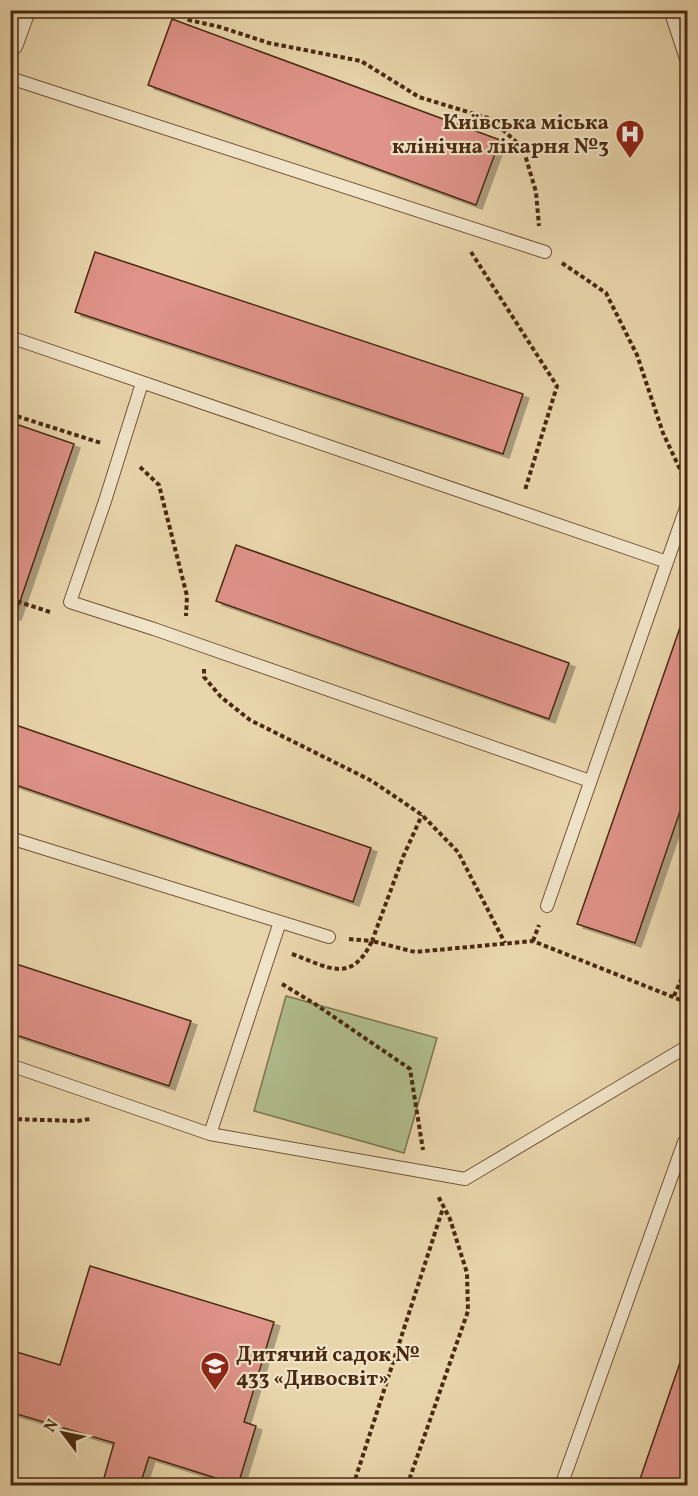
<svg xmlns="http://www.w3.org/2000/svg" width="698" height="1496" font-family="Vollkorn,serif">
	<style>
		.green { fill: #b1be8e; stroke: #7d744f; stroke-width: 1.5 }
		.building { fill: #df9389; stroke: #492910; stroke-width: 1.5; filter: url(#shadow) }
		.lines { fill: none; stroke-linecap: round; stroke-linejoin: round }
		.service-casing { stroke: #715437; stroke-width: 14 }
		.minor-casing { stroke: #715437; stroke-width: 28 }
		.path { stroke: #492910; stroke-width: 4; stroke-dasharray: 4.5 3; stroke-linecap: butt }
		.service { stroke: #f1e4c9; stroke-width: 12 }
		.minor { stroke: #f1e4c9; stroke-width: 26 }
		.labels { text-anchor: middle; stroke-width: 4.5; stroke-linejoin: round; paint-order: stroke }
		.poi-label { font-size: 21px; font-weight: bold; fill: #492910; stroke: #f1e4c9; text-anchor: end }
	</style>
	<defs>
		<filter id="shadow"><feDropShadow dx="6" dy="4" stdDeviation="0" flood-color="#0004"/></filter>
	</defs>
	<rect width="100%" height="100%" fill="#e9d5ac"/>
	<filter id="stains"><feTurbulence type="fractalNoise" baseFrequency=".00333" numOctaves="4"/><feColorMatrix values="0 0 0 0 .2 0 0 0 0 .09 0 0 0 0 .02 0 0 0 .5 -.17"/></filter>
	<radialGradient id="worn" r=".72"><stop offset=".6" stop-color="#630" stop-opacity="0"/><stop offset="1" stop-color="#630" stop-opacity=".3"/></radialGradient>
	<!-- green -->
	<path class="green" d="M 286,996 L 437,1038 L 404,1153 L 254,1111 Z"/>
	<!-- building -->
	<path class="building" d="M 172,19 L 500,140 L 476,205 L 148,85 Z
		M 95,252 L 523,394 L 503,454 L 75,312 Z
		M 10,422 L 74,444 L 15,616 L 10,616 Z
		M 236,545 L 569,663 L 549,719 L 216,601 Z
		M 683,619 L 687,619 L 687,791 L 635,943 L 577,924 Z
		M 10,723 L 371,848 L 353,902 L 10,783 Z
		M 10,962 L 191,1021 L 169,1086 L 10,1033 Z
		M 90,1266 L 274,1322 L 244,1422 L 256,1426 L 238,1485 L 149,1457 L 140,1485 L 102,1485 L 114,1443 L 10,1412 L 10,1350 L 60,1365 Z
		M 683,1354 L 687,1355 L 687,1485 L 638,1485 Z"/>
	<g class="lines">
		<!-- service casing -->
		<g class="service-casing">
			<path id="service" d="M 670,10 L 688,65
				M 10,78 L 545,252
				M 10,337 L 667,562
				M 142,383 L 105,501 L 70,602 L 154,629 L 590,781
				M 10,838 L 329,937
				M 547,906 L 688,502
				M 10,1065 L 210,1134 L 465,1179 L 688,1046
				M 210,1134 L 280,922
				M 561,1486 L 684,1142"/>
		</g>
		<!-- minor casing -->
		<g class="minor-casing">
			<path id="minor" d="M 10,43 L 22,10"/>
		</g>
		<!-- path -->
		<path class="path" d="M 176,10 L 189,20 L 220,27 L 269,43 L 361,61 L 419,97 L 491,119 L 523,148 L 536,192 L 539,226
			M 471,252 L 557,386 L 525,490
			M 562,263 L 606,293 L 637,355 L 663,433 L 685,480
			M 10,409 L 18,417
			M 10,414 L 101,443
			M 140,467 L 159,485 L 187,596 L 186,616
			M 10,599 L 50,612
			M 204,669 L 204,677 L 221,697 L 250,720 L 372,781 L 422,815 L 458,852 L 505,943
			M 349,939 L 372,941 L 403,857 L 422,815
			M 533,941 L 539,925
			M 292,954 C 328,967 351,985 372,941 L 415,952 L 533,941 L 688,1003
			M 282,984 L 315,1004 L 410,1069 L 423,1150
			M 674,996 L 688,964
			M 10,1119 L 77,1121 L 90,1119
			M 353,1486 L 443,1208
			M 407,1486 L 468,1311 L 467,1273 L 450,1219 L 438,1196"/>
		<!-- service -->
		<use href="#service" class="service"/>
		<!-- minor -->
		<use href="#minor" class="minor"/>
	</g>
	<!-- icons -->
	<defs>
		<g id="hospital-pin" transform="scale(1.5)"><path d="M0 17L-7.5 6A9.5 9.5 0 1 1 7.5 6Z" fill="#8f2418" stroke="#f1e4c9"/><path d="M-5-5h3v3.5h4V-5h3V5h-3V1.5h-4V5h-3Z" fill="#fff"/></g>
		<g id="school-pin" transform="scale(1.5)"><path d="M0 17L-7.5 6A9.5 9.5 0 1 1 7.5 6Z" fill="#8f2418" stroke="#f1e4c9"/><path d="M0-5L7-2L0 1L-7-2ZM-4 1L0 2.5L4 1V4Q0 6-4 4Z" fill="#fff"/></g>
	</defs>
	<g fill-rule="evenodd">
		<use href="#hospital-pin" x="630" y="134"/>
		<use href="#school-pin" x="215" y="1366"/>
	</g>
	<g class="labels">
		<!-- poi labels -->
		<g class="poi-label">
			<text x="609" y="129">Київська міська<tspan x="609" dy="24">клінічна лікарня №3</tspan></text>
			<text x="236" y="1361" text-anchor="start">Дитячий садок №<tspan x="236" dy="24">433 «Дивосвіт»</tspan></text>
		</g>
	</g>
	<!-- margin -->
	<rect width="698" height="1496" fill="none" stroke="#e9d5ac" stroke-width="36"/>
	<rect x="12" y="12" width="674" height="1472" fill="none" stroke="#492910" stroke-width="3"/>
	<rect x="18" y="18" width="662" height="1460" fill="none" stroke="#492910" stroke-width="1.5"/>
	<!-- north arrow -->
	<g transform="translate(63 1433) rotate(302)" stroke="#f1e4c9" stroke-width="4.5" paint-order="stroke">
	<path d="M0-4.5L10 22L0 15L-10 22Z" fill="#492910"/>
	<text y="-9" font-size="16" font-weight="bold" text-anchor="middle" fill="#492910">N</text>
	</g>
	<rect width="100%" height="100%" filter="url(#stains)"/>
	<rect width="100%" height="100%" fill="url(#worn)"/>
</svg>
